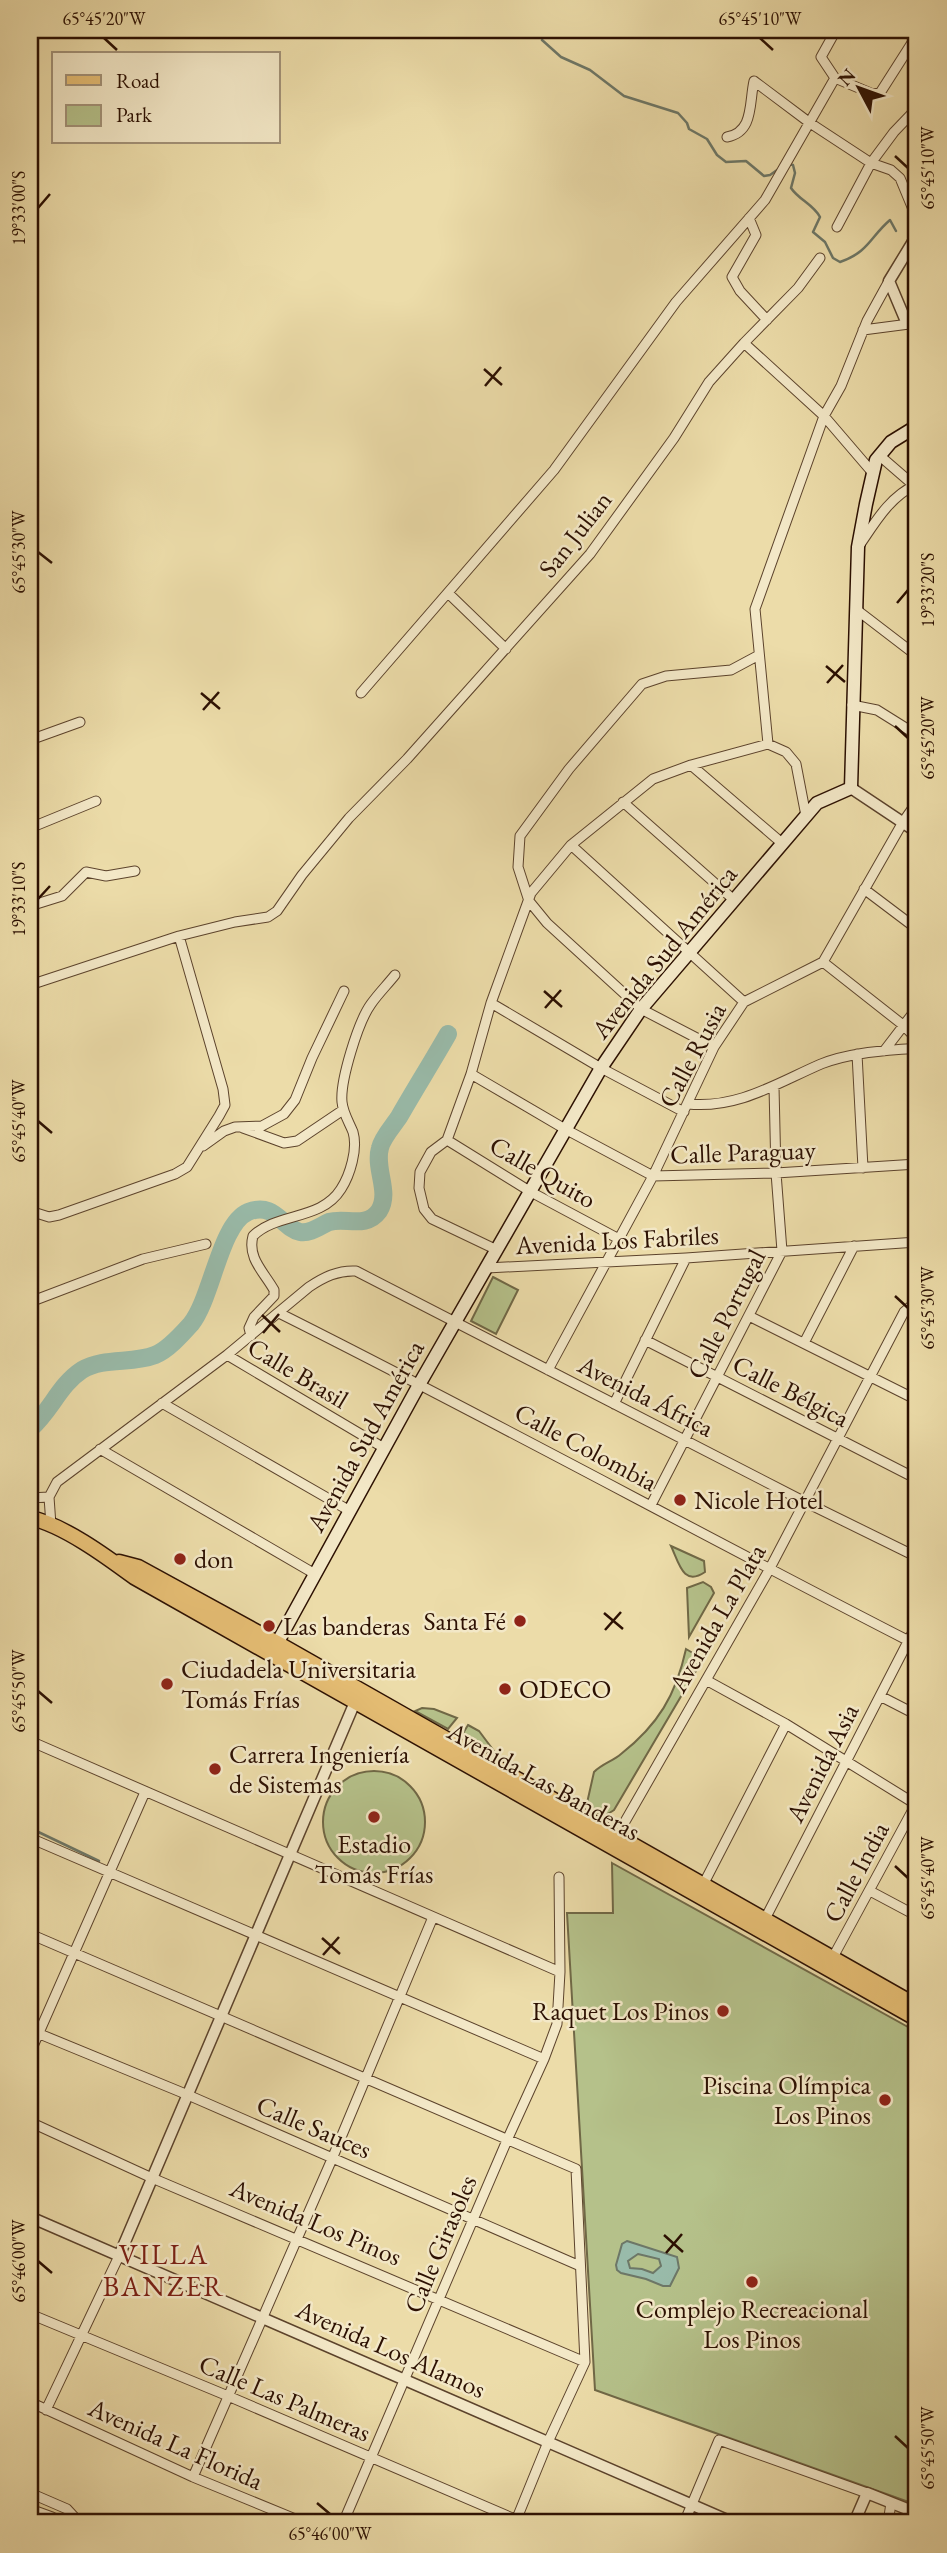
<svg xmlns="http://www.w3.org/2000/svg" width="947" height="2553" font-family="'EB Garamond',serif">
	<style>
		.green { fill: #b5c18a; stroke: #706846; stroke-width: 2 }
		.water { fill: #9ba; stroke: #6d7767; stroke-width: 2; fill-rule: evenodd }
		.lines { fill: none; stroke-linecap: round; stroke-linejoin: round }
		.stream { stroke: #6d7767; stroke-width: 2.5 }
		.river { stroke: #9ba; stroke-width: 18 }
		.minor-casing { stroke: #5c432c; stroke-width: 11 }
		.tertiary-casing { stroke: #5c432c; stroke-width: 13 }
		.secondary-casing { stroke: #2c1002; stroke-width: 15 }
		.primary-casing { stroke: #2c1002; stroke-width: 17 }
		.minor { stroke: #f3e8c7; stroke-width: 9 }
		.tertiary { stroke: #f3e8c7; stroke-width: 10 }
		.secondary { stroke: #f3e8c7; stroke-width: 12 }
		.primary { stroke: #e6be74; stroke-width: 14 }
		.ticks { fill: none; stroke: #2c1002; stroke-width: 2.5 }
		.poi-dot { fill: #8f2418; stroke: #f3e8c7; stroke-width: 2.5 }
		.labels { text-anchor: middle; stroke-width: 5; stroke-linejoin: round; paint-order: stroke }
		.street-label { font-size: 26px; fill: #2c1002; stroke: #f3e8c7 }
		.poi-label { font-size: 26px; fill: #2c1002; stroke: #f3e8c7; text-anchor: start }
		.neighbourhood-label { font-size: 28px; letter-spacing: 2px; fill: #7a1f14; stroke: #f3e8c7 }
		.neatline { fill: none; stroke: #2c1002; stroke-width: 2.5 }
		.ticks-label { font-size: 18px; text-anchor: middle; fill: #2c1002 }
	</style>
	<rect width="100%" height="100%" fill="#ecdca9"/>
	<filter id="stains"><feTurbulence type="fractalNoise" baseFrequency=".00286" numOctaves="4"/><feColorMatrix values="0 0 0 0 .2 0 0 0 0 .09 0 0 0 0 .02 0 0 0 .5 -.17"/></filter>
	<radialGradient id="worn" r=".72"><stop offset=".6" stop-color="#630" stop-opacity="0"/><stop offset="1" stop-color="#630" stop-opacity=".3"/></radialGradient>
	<!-- green -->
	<path class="green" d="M 493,1277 L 518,1290 L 496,1334 L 471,1321 Z
		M 671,1546 L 704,1561 L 705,1572 C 683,1587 679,1563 671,1546 Z
		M 703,1582 L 711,1587 L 714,1593 L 689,1637 L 687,1588 Z
		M 686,1649 L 703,1659 L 614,1810 L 606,1815 L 592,1811 L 587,1803 L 594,1772 C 602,1764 613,1761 621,1754 C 658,1725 676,1695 686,1649 Z
		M 422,1708 L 434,1709 L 457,1718 L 448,1729 L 415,1711 Z
		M 468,1725 L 479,1731 L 500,1759 L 466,1739 L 462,1735 Z
		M323 1822a51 51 0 1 1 102 0a51 51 0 1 1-102 0Z
		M 612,1863 L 917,2032 L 917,2505 L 595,2390 L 567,1913 L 613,1913 Z"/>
	<!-- water -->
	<path class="water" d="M 627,2241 L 677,2257 L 679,2268 L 670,2286 L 663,2286 L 646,2279 L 621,2273 L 617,2270 L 616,2265 L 622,2244 ZM 638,2254 L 659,2259 L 661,2266 L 653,2273 L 642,2269 L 630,2268 L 628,2261 Z"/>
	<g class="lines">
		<!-- stream -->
		<path class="stream" d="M 542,40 L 561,57 L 590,70 L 624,96 L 678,113 L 687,123 L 689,129 L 707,139 L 717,155 L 726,162 L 746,161 L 764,176 L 770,175 L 780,168
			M 788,164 L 793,165 L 795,173 L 791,188 C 799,200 813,204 820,217 L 813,232 L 825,242 L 833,258 L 840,262 C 869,252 870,237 890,220 L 896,231
			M 30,1828 L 99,1861"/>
		<!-- river -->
		<path class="river" d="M 30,1429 C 51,1411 59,1385 82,1370 C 104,1357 132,1364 155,1355 C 168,1350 182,1334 191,1324 C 212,1298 220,1224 248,1212 C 275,1201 282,1228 300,1232 C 310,1234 320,1226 329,1222 C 346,1217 366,1229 379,1211 C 391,1192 374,1169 380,1148 C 382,1138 393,1126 399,1117 C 415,1089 432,1062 448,1034"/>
		<!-- minor casing -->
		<g class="minor-casing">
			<path id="minor" d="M 835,78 L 821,57 L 836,30
				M 727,137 C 754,132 749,103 754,81 L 810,123 L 871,163 L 891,170 L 900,178 L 917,219
				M 749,218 L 756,235 L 732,277 L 740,291 L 767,320
				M 837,227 L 871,163 L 894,132 L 917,108
				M 863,330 L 909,324
				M 744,343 L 798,288 L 820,258
				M 880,456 L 917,488
				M 861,543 C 877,519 891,496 917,484
				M 448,593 L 506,649
				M 857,610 L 917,656
				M 361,693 L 554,470 L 676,302 L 765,200 L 835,78 L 873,94 L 880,93 L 917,35
				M 852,705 L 877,710 L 917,735
				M 30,740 L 80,722
				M 768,744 L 755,609 L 824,416 L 841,386 L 867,321 L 889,281
				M 691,765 L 783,844
				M 623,802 L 734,900
				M 30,828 L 96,801
				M 571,845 L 744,1002
				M 864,889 L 917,929
				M 30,906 L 62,896 L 86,872 L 106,876 L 135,871
				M 823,962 L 903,1025 L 917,1039
				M 30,985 L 179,936 L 235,922 L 268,917 L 277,911 L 302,875 L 349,818 L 407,759 L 590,554 L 674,438 L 709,382 L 744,343 L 824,416 L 872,472
				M 491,1003 L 601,1068 L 684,1112
				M 714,1047 L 641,1009 L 547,923 L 529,901 L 518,867 L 520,836 L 569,769 L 642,684 L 666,676 L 731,670 L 759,655
				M 884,1051 L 917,1008
				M 857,1054 L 863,1168
				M 471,1074 L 565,1129 L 653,1176 L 776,1173 L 917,1164
				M 688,1104 C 738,1109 777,1083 821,1064 C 851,1052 885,1051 917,1048
				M 243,1128 L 284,1143 L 297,1141 L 343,1110
				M 447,1140 L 531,1192 L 619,1239
				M 203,1146 L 224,1131 L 235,1127 L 262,1126 L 284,1114 L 295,1100 L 312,1058 L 344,991
				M 30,1211 L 49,1217 L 59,1215 L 175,1174 L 187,1167 L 219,1116 L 225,1105 L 223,1089 L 179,936
				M 497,1250 L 432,1219 L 424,1209 L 419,1188 L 420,1172 L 431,1152 L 447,1140 L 471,1074 L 491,1003 L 531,893 L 571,845 L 653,779 L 691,765 L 768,744 L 786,752 L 796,764 L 806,816
				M 487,1268 L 686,1258 L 917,1242
				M 30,1302 L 143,1259 L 206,1244
				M 279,1313 C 491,1419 698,1533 909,1641
				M 749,1316 L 917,1400
				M 251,1336 L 249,1328 L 254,1317 L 274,1296 L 274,1290 C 264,1272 247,1258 253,1236 C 277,1212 321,1221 341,1189 C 350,1175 358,1149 353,1132 C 349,1122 343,1113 342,1102 C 340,1081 358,1022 371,1004 C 378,994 387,985 395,975
				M 645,1340 L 917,1479
				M 804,1343 L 854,1246
				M 227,1355 L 384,1448
				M 548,1370 L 653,1176 L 714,1047 L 744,1002 L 823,962 L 903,822 L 917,802
				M 162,1403 L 350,1511
				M 614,1404 L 686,1258
				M 100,1449 L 315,1574
				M 30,1498 L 49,1497
				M 651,1505 L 782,1251 L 776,1173 L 774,1087
				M 51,1525 L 49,1497 L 57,1482 L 227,1355 L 309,1287 C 324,1277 338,1270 356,1271 L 805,1502 L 917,1557
				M 706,1680 L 786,1724 L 917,1805
				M 880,1696 L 917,1715
				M 30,1741 L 560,1972
				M 30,1838 L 544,2059
				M 615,1839 L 769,1570 L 904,1312 L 917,1301
				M 703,1885 L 786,1724
				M 870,1891 L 917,1916
				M 764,1921 L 917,1624
				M 30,1934 L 576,2169 L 585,2362 L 548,2442 L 515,2523
				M 832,1959 L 916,1804
				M 30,2030 L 188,2095 L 580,2266
				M 30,2053 L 145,1792
				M 30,2122 L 152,2178 L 585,2362
				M 30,2314 L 228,2396 L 524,2523
				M 30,2402 L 193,2477 L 305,2523
				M 46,2410 L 119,2256
				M 193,2477 L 332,2159 L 433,1917
				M 30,2493 L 67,2509 L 80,2523
				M 30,2509 L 52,2517
				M 49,2523 L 52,2517 L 66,2523
				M 343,2523 L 508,2138 L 544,2059 L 557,2024 L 560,1972 L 559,1877
				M 684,2523 L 719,2440 L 867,2493
				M 888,2523 L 891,2503"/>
		</g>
		<!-- tertiary casing -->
		<g class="tertiary-casing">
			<path id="tertiary" d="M 917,235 L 889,281 L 905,319 L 909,324 L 917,326
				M 851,788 L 917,832
				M 30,2217 L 734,2523
				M 119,2256 L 355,1702
				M 854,2523 L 867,2493 L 917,2513"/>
		</g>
		<!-- secondary casing -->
		<g class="secondary-casing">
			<path id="secondary" d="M 274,1649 L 420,1383 L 601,1068 L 641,1009 L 817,803 L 851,788 L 858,547 L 866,504 L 876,460 L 891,442 L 917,426"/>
		</g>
		<!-- primary casing -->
		<g class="primary-casing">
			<path id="primary" d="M 30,1518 C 62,1524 107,1557 134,1577 L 917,2019
				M 119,1562 L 138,1567 L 277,1643 L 917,2006"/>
		</g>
		<!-- minor -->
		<use href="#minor" class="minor"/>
		<!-- tertiary -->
		<use href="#tertiary" class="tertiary"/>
		<!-- secondary -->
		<use href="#secondary" class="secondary"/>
		<!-- primary -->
		<use href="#primary" class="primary"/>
	</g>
	<!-- ticks -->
	<path class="ticks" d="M 104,38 L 117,50M 760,38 L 773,50M 895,156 L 908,168M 38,208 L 50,194M 484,369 L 502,385M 485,386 L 501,367M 38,552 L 52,563M 897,603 L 908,590M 826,666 L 845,682M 827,683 L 843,665M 201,693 L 220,709M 203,710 L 219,692M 895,726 L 908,738M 38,899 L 50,886M 544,991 L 562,1007M 545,1008 L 561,990M 38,1121 L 52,1133M 895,1296 L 908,1308M 262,1315 L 280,1332M 263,1333 L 279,1314M 604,1613 L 623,1629M 605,1630 L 621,1612M 38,1691 L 52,1703M 895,1866 L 908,1878M 322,1938 L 340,1954M 323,1955 L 339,1937M 664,2235 L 683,2252M 666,2253 L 682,2234M 38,2261 L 52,2273M 895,2436 L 908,2448M 317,2503 L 330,2514"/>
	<!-- markers -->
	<g class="poi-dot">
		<circle cx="680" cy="1500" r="7"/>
		<circle cx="180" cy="1559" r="7"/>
		<circle cx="520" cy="1621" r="7"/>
		<circle cx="269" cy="1626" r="7"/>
		<circle cx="167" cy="1684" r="7"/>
		<circle cx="505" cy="1689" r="7"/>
		<circle cx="215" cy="1769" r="7"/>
		<circle cx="374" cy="1817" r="7"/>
		<circle cx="723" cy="2011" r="7"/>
		<circle cx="885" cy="2100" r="7"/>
		<circle cx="752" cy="2282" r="7"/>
	</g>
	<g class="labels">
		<!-- street labels -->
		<g class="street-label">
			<text transform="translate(575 534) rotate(-52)" y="9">San Julian</text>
			<text transform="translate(664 952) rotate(-51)" y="9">Avenida Sud América</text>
			<text transform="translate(692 1055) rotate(-62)" y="9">Calle Rusia</text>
			<text transform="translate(743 1152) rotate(-2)" y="9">Calle Paraguay</text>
			<text transform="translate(543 1172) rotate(30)" y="9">Calle Quito</text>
			<text transform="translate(617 1240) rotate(-3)" y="9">Avenida Los Fabriles</text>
			<text transform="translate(726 1314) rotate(-63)" y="9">Calle Portugal</text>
			<text transform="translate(298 1373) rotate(31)" y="9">Calle Brasil</text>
			<text transform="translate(791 1391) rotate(27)" y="9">Calle Bélgica</text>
			<text transform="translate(646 1396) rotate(27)" y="9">Avenida África</text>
			<text transform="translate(365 1436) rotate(-61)" y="9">Avenida Sud América</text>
			<text transform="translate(586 1447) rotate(28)" y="9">Calle Colombia</text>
			<text transform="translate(717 1618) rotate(-60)" y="9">Avenida La Plata</text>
			<text transform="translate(822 1763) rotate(-63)" y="9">Avenida Asia</text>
			<text transform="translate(544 1781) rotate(29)" y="9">Avenida Las Banderas</text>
			<text transform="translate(856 1872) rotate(-62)" y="9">Calle India</text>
			<text transform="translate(314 2127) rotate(23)" y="9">Calle Sauces</text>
			<text transform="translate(316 2222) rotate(23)" y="9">Avenida Los Pinos</text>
			<text transform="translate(440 2244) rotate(-67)" y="9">Calle Girasoles</text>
			<text transform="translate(391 2349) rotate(24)" y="9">Avenida Los Alamos</text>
			<text transform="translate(285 2398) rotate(23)" y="9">Calle Las Palmeras</text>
			<text transform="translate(176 2444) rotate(24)" y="9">Avenida La Florida</text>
		</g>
		<!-- poi labels -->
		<g class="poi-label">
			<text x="694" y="1509">Nicole Hotel</text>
			<text x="194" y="1568">don</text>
			<text x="506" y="1630" text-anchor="end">Santa Fé</text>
			<text x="283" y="1635">Las banderas</text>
			<text x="181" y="1678">Ciudadela Universitaria<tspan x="181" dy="30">Tomás Frías</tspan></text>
			<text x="519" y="1698">ODECO</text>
			<text x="229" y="1763">Carrera Ingeniería<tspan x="229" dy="30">de Sistemas</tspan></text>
			<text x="374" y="1853" text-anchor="middle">Estadio<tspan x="374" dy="30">Tomás Frías</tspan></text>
			<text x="709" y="2020" text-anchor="end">Raquet Los Pinos</text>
			<text x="871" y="2094" text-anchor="end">Piscina Olímpica<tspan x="871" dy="30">Los Pinos</tspan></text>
			<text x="752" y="2318" text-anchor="middle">Complejo Recreacional<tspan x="752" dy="30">Los Pinos</tspan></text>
		</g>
		<!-- neighbourhood labels -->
		<g class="neighbourhood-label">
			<text x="164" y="2264">VILLA<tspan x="164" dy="32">BANZER</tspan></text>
		</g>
	</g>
	<!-- margin -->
	<rect width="947" height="2553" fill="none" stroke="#ecdca9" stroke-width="77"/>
	<!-- legend -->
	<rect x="52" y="52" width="228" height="91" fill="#f3e8c7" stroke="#a39278" stroke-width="2"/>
	<rect x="66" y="75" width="35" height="10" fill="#e6be74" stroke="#a39278" stroke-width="2"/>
	<text x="116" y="88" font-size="21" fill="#2c1002">Road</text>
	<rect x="66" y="105" width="35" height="21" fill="#b5c18a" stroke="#a39278" stroke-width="2"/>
	<text x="116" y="122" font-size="21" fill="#2c1002">Park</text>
	<!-- north arrow -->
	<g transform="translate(859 88) rotate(311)" stroke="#f3e8c7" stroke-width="5" paint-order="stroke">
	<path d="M0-5L12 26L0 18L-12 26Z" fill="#2c1002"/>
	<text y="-10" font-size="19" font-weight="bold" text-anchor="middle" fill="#2c1002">N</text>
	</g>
	<rect x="38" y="38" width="870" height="2476" class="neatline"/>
	<g class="ticks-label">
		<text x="104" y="25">65°45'20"W</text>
		<text x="760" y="25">65°45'10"W</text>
		<text transform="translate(928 168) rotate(-90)" y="6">65°45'10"W</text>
		<text transform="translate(19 208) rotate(-90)" y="6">19°33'00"S</text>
		<text transform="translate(19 552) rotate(-90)" y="6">65°45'30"W</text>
		<text transform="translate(928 590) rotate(-90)" y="6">19°33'20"S</text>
		<text transform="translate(928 738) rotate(-90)" y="6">65°45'20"W</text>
		<text transform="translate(19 899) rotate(-90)" y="6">19°33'10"S</text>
		<text transform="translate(19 1121) rotate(-90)" y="6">65°45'40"W</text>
		<text transform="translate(928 1308) rotate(-90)" y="6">65°45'30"W</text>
		<text transform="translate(19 1691) rotate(-90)" y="6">65°45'50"W</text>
		<text transform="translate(928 1878) rotate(-90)" y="6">65°45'40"W</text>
		<text transform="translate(19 2261) rotate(-90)" y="6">65°46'00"W</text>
		<text transform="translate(928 2448) rotate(-90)" y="6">65°45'50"W</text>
		<text x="330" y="2540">65°46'00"W</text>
	</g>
	<rect width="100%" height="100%" filter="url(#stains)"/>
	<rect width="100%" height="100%" fill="url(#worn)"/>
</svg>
